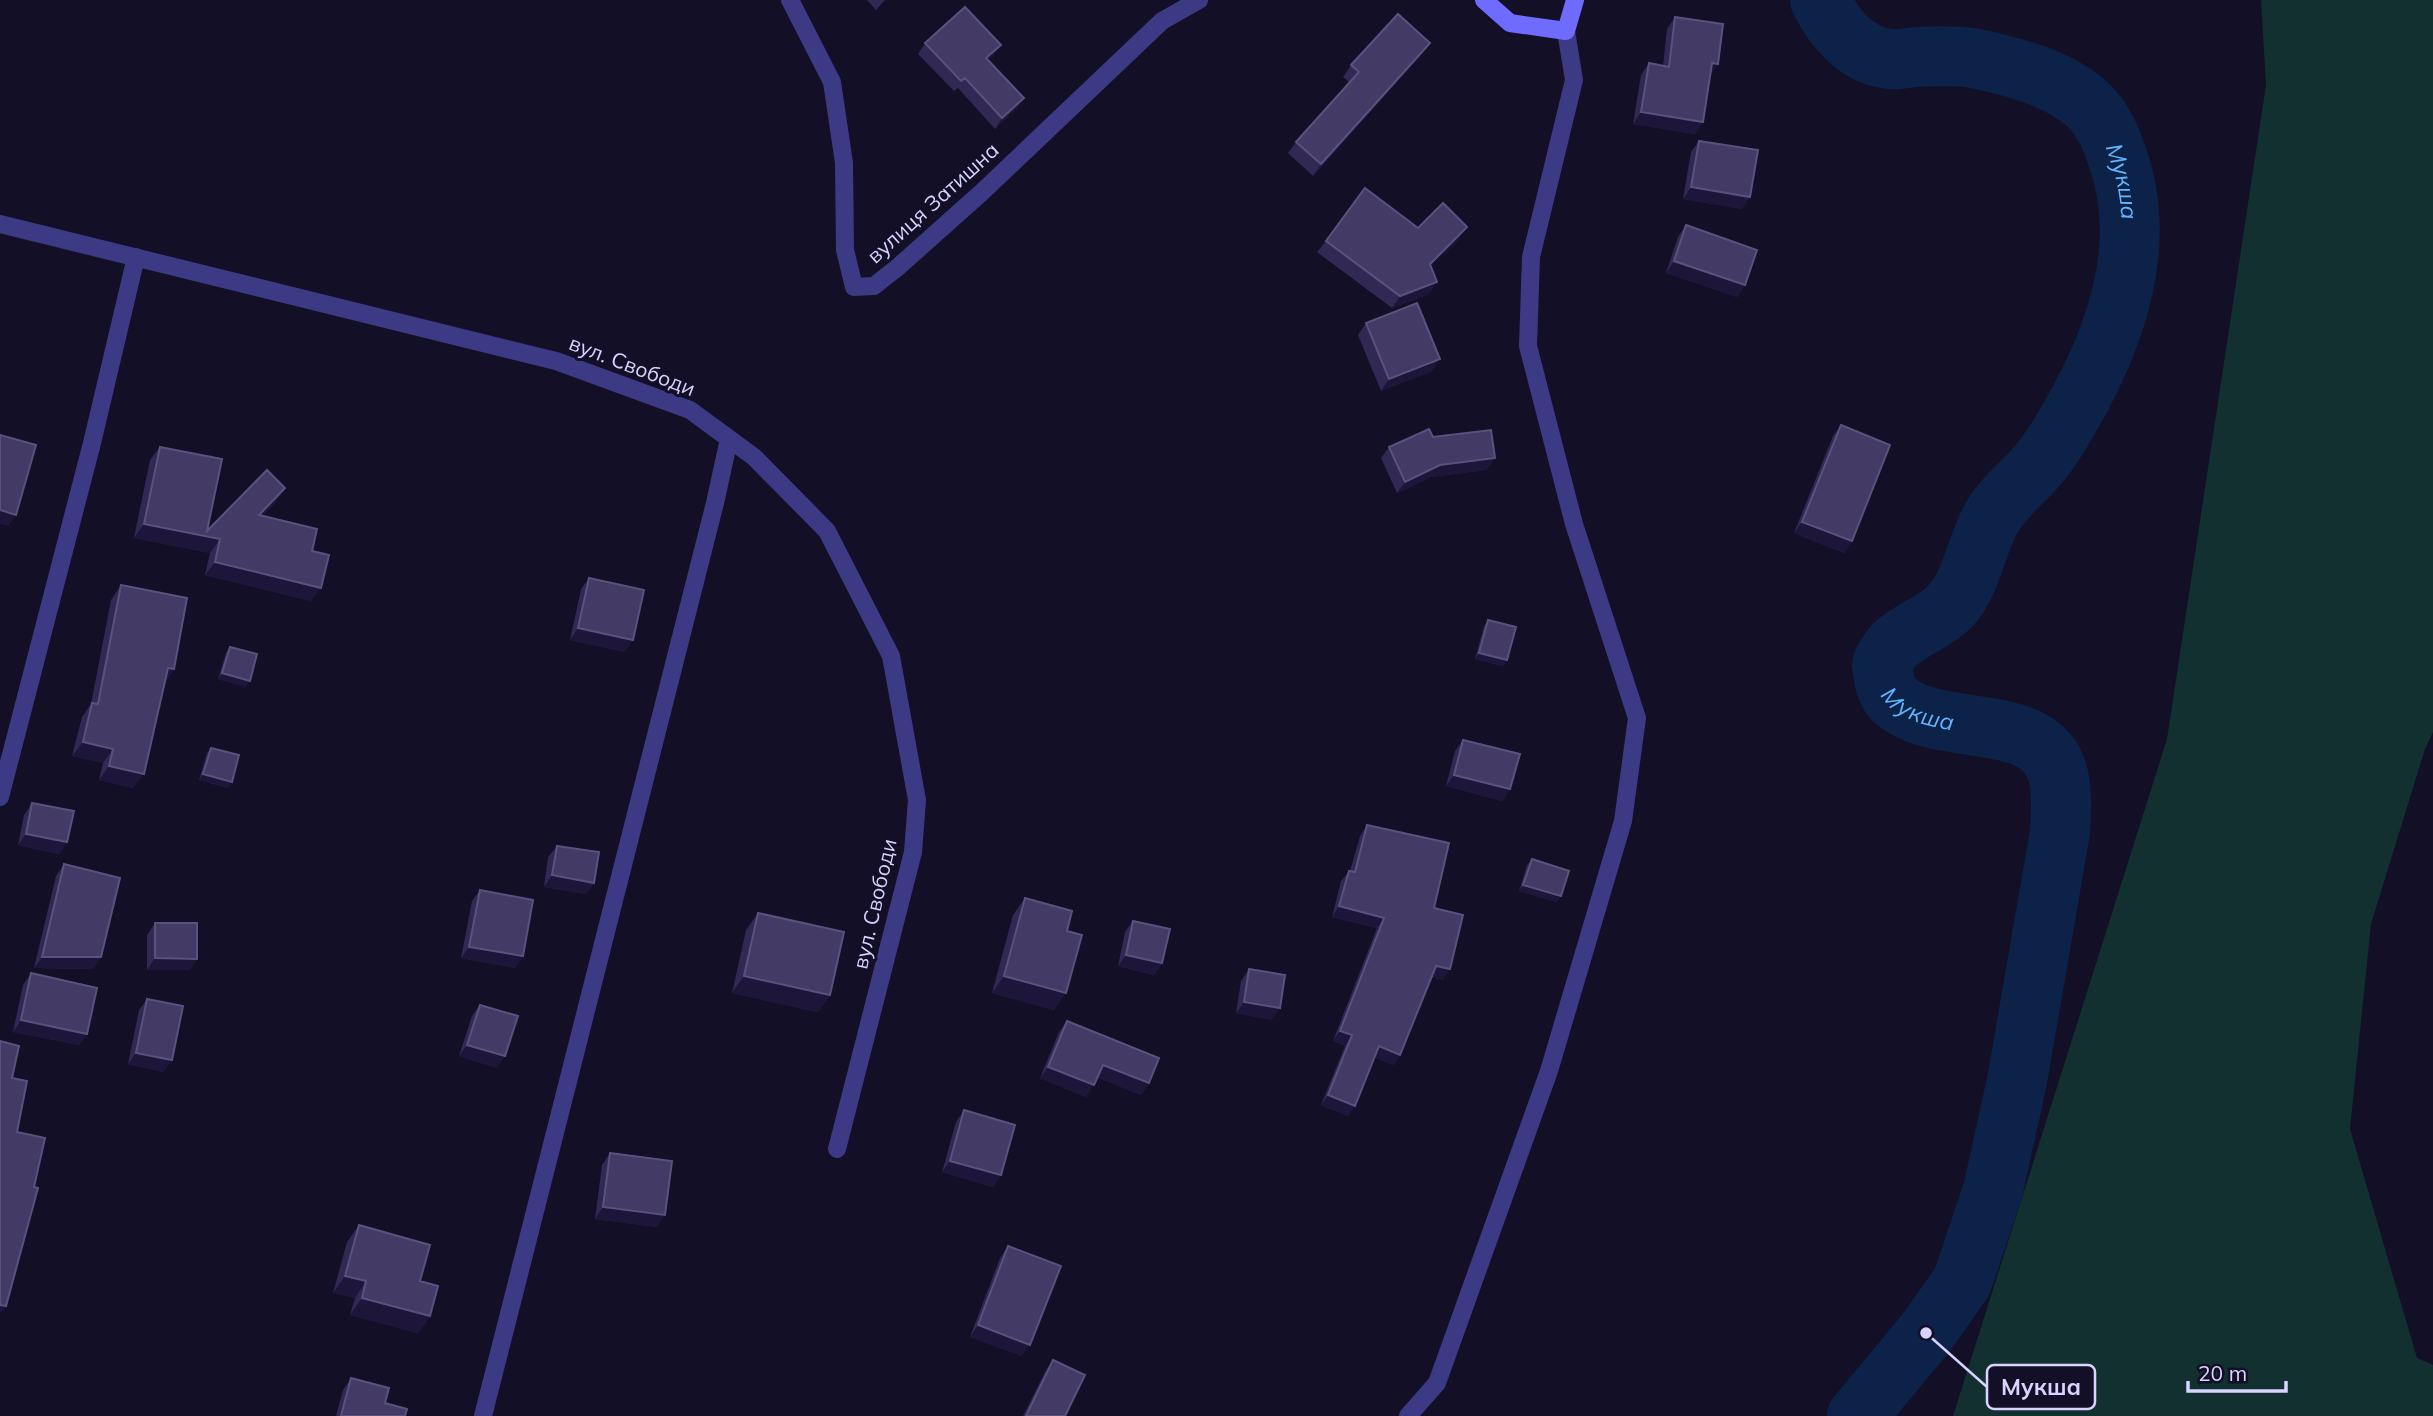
<svg xmlns="http://www.w3.org/2000/svg" width="2433" height="1416" font-family="Mulish,sans-serif">
	<style>
		.green { fill: #12302f }
		.lines { fill: none; stroke-linecap: round; stroke-linejoin: round }
		.river { stroke: #0c2248; stroke-width: 60 }
		.lane { stroke: #3d3a85; stroke-width: 18 }
		.street { stroke: #3d3a85; stroke-width: 18 }
		.secondary { stroke: #6f6bff; stroke-width: 18 }
		.wall { fill: #312854 }
		.shaded-wall { fill: #1d163a }
		.building { fill: #433a66; stroke: #5a527e; stroke-width: 2 }
		.labels { text-anchor: middle; stroke-width: 6; stroke-linejoin: round; paint-order: stroke }
		.street-label { font-size: 21px; fill: #d9d4ff; stroke: #130f26 }
		.water-label { font-size: 23px; font-style: italic; fill: #62b6ff; stroke: #130f26 }
		.leader { fill: none; stroke: #d9d4ff; stroke-width: 2.5 }
		.callout-dot { fill: #d9d4ff; stroke: #130f26; stroke-width: 2.5 }
		.callout { fill: #130f26; stroke: #d9d4ff; stroke-width: 2.5 }
		.callout-label { font-size: 23px; text-anchor: middle; font-weight: bold; fill: #d9d4ff }
	</style>
	<rect width="100%" height="100%" fill="#130f26"/>
	<!-- green -->
	<path class="green" d="M 2261,0 L 2433,0 L 2433,732 L 2425,749 L 2371,924 L 2350,1129 L 2417,1358 L 2433,1365 L 2433,1416 L 1953,1416 L 2167,739 L 2266,85 Z"/>
	<g class="lines">
		<!-- river -->
		<path class="river" id="s1" d="M 1820,0 C 1834,28 1856,55 1889,59 C 1897,60 1907,58 1915,57 C 1934,56 1954,55 1973,58 C 2011,66 2055,77 2085,102 C 2101,116 2111,137 2117,156 C 2150,247 2114,343 2067,422 C 2057,440 2045,458 2031,473 C 2017,487 2002,500 1992,517 C 1978,541 1974,571 1959,595 C 1943,621 1914,626 1893,646 C 1889,651 1885,658 1882,664 C 1883,675 1885,690 1893,699 C 1931,735 2017,715 2048,754 C 2065,775 2061,807 2060,832 L 2017,1081 L 1993,1190 L 1962,1282 L 1926,1333 L 1857,1416"/>
		<!-- lane -->
		<path class="lane" d="M 1408,1416 L 1437,1383 L 1549,1071 L 1623,821 L 1637,718 L 1574,524 L 1528,346 L 1531,257 L 1574,80 L 1566,31"/>
		<!-- street -->
		<path class="street" d="M 790,0 L 832,82 L 844,163 L 845,250 L 854,287 L 874,286 L 898,267 L 981,193 L 1162,21 L 1199,0
			M 0,224 L 556,361 L 690,410 L 754,457 L 827,531 L 891,656 L 917,800 L 913,852 L 837,1149
			M 0,797 L 92,443 L 136,257
			M 483,1416 L 715,503 L 729,439"/>
		<!-- secondary -->
		<path class="secondary" d="M 1484,0 L 1510,23 L 1566,31 L 1575,0"/>
	</g>
	<!-- wall -->
	<path class="wall" d="M 867,0 L 885,0 L 876,10 Z
		M 1675,17 L 1718,64 L 1710,75 L 1703,122 L 1695,134 L 1633,124 L 1641,75 L 1649,63 L 1663,66 L 1667,29 Z
		M 925,43 L 1001,45 L 993,55 L 988,60 L 1024,98 L 1017,108 L 995,129 L 958,88 L 954,91 L 918,54 Z
		M 1430,43 L 1422,54 L 1313,176 L 1288,153 L 1296,142 L 1349,82 L 1343,77 L 1351,65 Z
		M 1699,141 L 1742,209 L 1683,199 L 1691,152 Z
		M 1686,225 L 1745,285 L 1737,297 L 1666,273 L 1678,237 Z
		M 1418,228 L 1459,239 L 1431,266 L 1429,294 L 1392,308 L 1317,252 L 1326,241 Z
		M 1366,323 L 1432,371 L 1381,391 L 1358,335 Z
		M 1841,425 L 1852,541 L 1844,553 L 1794,533 L 1833,436 Z
		M 1433,437 L 1495,458 L 1486,470 L 1431,477 L 1397,493 L 1381,458 L 1389,447 Z
		M 160,447 L 207,531 L 276,502 L 262,516 L 312,551 L 311,601 L 205,575 L 210,553 L 134,538 L 150,460 Z
		M 589,578 L 625,652 L 570,640 L 581,589 Z
		M 121,585 L 174,669 L 165,682 L 133,788 L 99,780 L 103,763 L 72,756 L 82,717 L 91,704 L 111,600 Z
		M 1488,620 L 1503,666 L 1475,659 L 1484,626 Z
		M 230,647 L 246,687 L 218,679 L 226,653 Z
		M 1463,740 L 1510,789 L 1502,801 L 1446,786 L 1455,751 Z
		M 211,748 L 228,788 L 199,780 L 207,753 Z
		M 32,803 L 67,842 L 59,854 L 18,845 L 24,815 Z
		M 1367,825 L 1434,908 L 1443,980 L 1432,977 L 1400,1055 L 1393,1065 L 1374,1057 L 1348,1116 L 1321,1105 L 1345,1046 L 1333,1041 L 1377,928 L 1332,917 L 1341,881 L 1349,871 L 1350,871 L 1360,836 Z
		M 557,846 L 594,883 L 586,894 L 544,887 L 548,857 Z
		M 1532,859 L 1557,902 L 1519,891 L 1527,865 Z
		M 64,864 L 101,957 L 93,969 L 34,968 L 56,876 Z
		M 480,890 L 523,956 L 515,968 L 461,958 L 472,901 Z
		M 1025,898 L 1054,1010 L 992,993 L 1013,915 Z
		M 758,913 L 830,995 L 818,1012 L 732,993 L 746,930 Z
		M 1133,921 L 1162,963 L 1154,975 L 1118,966 L 1125,932 Z
		M 155,923 L 197,959 L 189,970 L 147,970 L 147,935 Z
		M 1249,969 L 1272,1020 L 1236,1013 L 1241,981 Z
		M 31,973 L 87,1034 L 79,1045 L 13,1032 L 23,985 Z
		M 147,999 L 172,1060 L 163,1072 L 128,1064 L 139,1010 Z
		M 480,1005 L 497,1068 L 459,1056 L 472,1016 Z
		M 1067,1021 L 1149,1083 L 1141,1095 L 1097,1077 L 1086,1097 L 1040,1078 L 1059,1032 Z
		M 964,1110 L 1001,1175 L 993,1187 L 942,1172 L 956,1122 Z
		M 610,1153 L 657,1227 L 595,1219 L 602,1165 Z
		M 359,1225 L 420,1281 L 430,1316 L 418,1333 L 350,1315 L 355,1298 L 333,1293 L 347,1242 Z
		M 1008,1246 L 1022,1356 L 970,1337 L 1000,1258 Z
		M 1053,1360 L 1065,1416 L 1023,1416 L 1045,1372 Z
		M 351,1378 L 385,1403 L 405,1416 L 336,1416 L 343,1390 Z"/>
	<!-- shaded-wall -->
	<path class="shaded-wall" d="M 1430,43 L 1422,54 L 1313,176 L 1321,164 Z
		M 1001,45 L 993,55 L 979,68 L 986,58 Z
		M 1712,63 L 1718,64 L 1710,76 Z
		M 1024,98 L 1017,108 L 995,129 L 1002,118 Z
		M 1641,112 L 1703,122 L 1695,134 L 1633,124 Z
		M 1691,187 L 1750,197 L 1742,209 L 1683,199 Z
		M 1467,227 L 1459,239 L 1422,275 L 1430,264 Z
		M 1674,261 L 1745,285 L 1737,297 L 1666,273 Z
		M 1437,282 L 1429,294 L 1392,308 L 1400,296 Z
		M 1440,359 L 1432,371 L 1381,391 L 1389,379 Z
		M 1495,458 L 1486,470 L 1431,477 L 1397,493 L 1405,482 L 1440,465 Z
		M 285,488 L 276,502 L 250,529 L 259,515 Z
		M 0,510 L 16,515 L 8,526 L 0,524 Z
		M 1802,522 L 1852,541 L 1844,553 L 1794,533 Z
		M 144,524 L 220,539 L 210,553 L 134,538 Z
		M 215,562 L 321,588 L 311,601 L 205,575 Z
		M 578,628 L 633,640 L 625,652 L 570,640 Z
		M 1479,653 L 1507,660 L 1503,666 L 1475,659 Z
		M 168,668 L 174,669 L 163,684 Z
		M 222,673 L 250,681 L 246,687 L 218,679 Z
		M 83,742 L 113,749 L 103,763 L 72,756 Z
		M 109,766 L 144,774 L 133,788 L 99,780 Z
		M 203,774 L 232,782 L 228,788 L 199,780 Z
		M 1454,775 L 1510,789 L 1502,801 L 1446,786 Z
		M 26,834 L 67,842 L 59,854 L 18,845 Z
		M 552,875 L 594,883 L 586,894 L 544,887 Z
		M 1523,885 L 1561,896 L 1557,902 L 1519,891 Z
		M 1339,906 L 1384,918 L 1377,928 L 1332,917 Z
		M 469,947 L 523,956 L 515,968 L 461,958 Z
		M 1126,955 L 1162,963 L 1154,975 L 1118,966 Z
		M 42,957 L 101,957 L 93,969 L 34,968 Z
		M 155,958 L 197,959 L 189,970 L 147,970 Z
		M 1436,966 L 1450,969 L 1443,980 L 1429,976 Z
		M 744,976 L 830,995 L 818,1012 L 732,993 Z
		M 1004,976 L 1066,993 L 1054,1010 L 992,993 Z
		M 1244,1002 L 1280,1008 L 1272,1020 L 1236,1013 Z
		M 21,1020 L 87,1034 L 79,1045 L 13,1032 Z
		M 1340,1031 L 1352,1035 L 1345,1046 L 1333,1041 Z
		M 467,1045 L 505,1056 L 497,1068 L 459,1056 Z
		M 1379,1046 L 1400,1055 L 1393,1065 L 1372,1056 Z
		M 136,1053 L 172,1060 L 163,1072 L 128,1064 Z
		M 1103,1065 L 1149,1083 L 1141,1095 L 1095,1076 Z
		M 1048,1067 L 1094,1085 L 1086,1097 L 1040,1078 Z
		M 1328,1095 L 1355,1106 L 1348,1116 L 1321,1105 Z
		M 950,1161 L 1001,1175 L 993,1187 L 942,1172 Z
		M 603,1207 L 665,1215 L 657,1227 L 595,1219 Z
		M 345,1276 L 366,1281 L 355,1298 L 333,1293 Z
		M 362,1298 L 430,1316 L 418,1333 L 350,1315 Z
		M 0,1305 L 6,1306 L 0,1314 Z
		M 978,1325 L 1030,1345 L 1022,1356 L 970,1337 Z"/>
	<!-- building -->
	<path class="building" d="M 965,7 L 1001,45 L 986,58 L 1024,98 L 1002,118 L 965,78 L 961,81 L 925,43 Z
		M 1398,14 L 1430,43 L 1321,164 L 1296,142 L 1359,72 L 1351,65 Z
		M 1675,17 L 1723,24 L 1718,64 L 1712,63 L 1703,122 L 1641,112 L 1649,63 L 1669,67 Z
		M 1699,141 L 1758,150 L 1750,197 L 1691,187 Z
		M 1365,188 L 1418,228 L 1443,203 L 1467,227 L 1430,264 L 1437,282 L 1400,296 L 1326,241 Z
		M 1686,225 L 1757,250 L 1745,285 L 1674,261 Z
		M 1417,303 L 1440,359 L 1389,379 L 1366,323 Z
		M 1841,425 L 1890,445 L 1852,541 L 1802,522 Z
		M 1429,429 L 1433,437 L 1491,430 L 1495,458 L 1440,465 L 1405,482 L 1389,447 Z
		M 0,435 L 36,445 L 16,515 L 0,510 Z
		M 160,447 L 222,459 L 207,531 L 267,470 L 285,488 L 259,515 L 317,529 L 312,551 L 329,555 L 321,588 L 215,562 L 220,539 L 144,524 Z
		M 589,578 L 644,590 L 633,640 L 578,628 Z
		M 121,585 L 187,598 L 174,669 L 168,668 L 144,774 L 109,766 L 113,749 L 83,742 L 92,703 L 98,704 Z
		M 1488,620 L 1516,627 L 1507,660 L 1479,653 Z
		M 230,647 L 257,654 L 250,681 L 222,673 Z
		M 1463,740 L 1520,754 L 1510,789 L 1454,775 Z
		M 211,748 L 239,755 L 232,782 L 203,774 Z
		M 32,803 L 74,811 L 67,842 L 26,834 Z
		M 1367,825 L 1449,843 L 1434,908 L 1463,915 L 1450,969 L 1436,966 L 1400,1055 L 1379,1046 L 1355,1106 L 1328,1095 L 1352,1035 L 1340,1031 L 1384,918 L 1339,906 L 1349,871 L 1355,872 Z
		M 557,846 L 599,852 L 594,883 L 552,875 Z
		M 1532,859 L 1569,871 L 1561,896 L 1523,885 Z
		M 64,864 L 120,878 L 101,957 L 42,957 Z
		M 480,890 L 533,900 L 523,956 L 469,947 Z
		M 1025,898 L 1072,911 L 1067,931 L 1082,935 L 1066,993 L 1004,976 Z
		M 758,913 L 844,932 L 830,995 L 744,976 Z
		M 1133,921 L 1170,929 L 1162,963 L 1126,955 Z
		M 155,923 L 197,923 L 197,959 L 155,958 Z
		M 1249,969 L 1285,975 L 1280,1008 L 1244,1002 Z
		M 31,973 L 97,988 L 87,1034 L 21,1020 Z
		M 147,999 L 183,1006 L 172,1060 L 136,1053 Z
		M 480,1005 L 518,1016 L 505,1056 L 467,1045 Z
		M 1067,1021 L 1159,1058 L 1149,1083 L 1103,1065 L 1094,1085 L 1048,1067 Z
		M 0,1041 L 19,1046 L 12,1078 L 27,1081 L 17,1132 L 45,1138 L 34,1187 L 38,1188 L 6,1306 L 0,1305 Z
		M 964,1110 L 1015,1125 L 1001,1175 L 950,1161 Z
		M 610,1153 L 672,1161 L 665,1215 L 603,1207 Z
		M 359,1225 L 430,1245 L 420,1281 L 438,1286 L 430,1316 L 362,1298 L 366,1281 L 345,1276 Z
		M 1008,1246 L 1061,1266 L 1030,1345 L 978,1325 Z
		M 1053,1360 L 1085,1375 L 1065,1416 L 1026,1416 Z
		M 351,1378 L 389,1388 L 385,1403 L 407,1409 L 405,1416 L 341,1416 Z"/>
	<g class="labels">
		<!-- street labels -->
		<g class="street-label">
			<text transform="translate(933 203) rotate(-42)" y="7">вулиця Затишна</text>
			<text transform="translate(632 366) rotate(21)" y="7">вул. Свободи</text>
			<text transform="translate(875 904) rotate(-77)" y="7">вул. Свободи</text>
		</g>
		<!-- water labels -->
		<g class="water-label">
			<text dy="8" stroke="none"><textPath href="#s1" startOffset="390">Мукша</textPath></text>
			<text dy="8" stroke="none"><textPath href="#s1" startOffset="1020">Мукша</textPath></text>
		</g>
	</g>
	<!-- callouts -->
	<path class="leader" d="M1926 1333L1987 1387"/>
	<circle class="callout-dot" cx="1926" cy="1333" r="7"/>
	<rect class="callout" x="1987" y="1365" width="108" height="44" rx="7"/>
	<g class="callout-label">
		<text x="2041" y="1395">Мукша</text>
	</g>
	<!-- scale -->
	<path d="M2188 1381v10h98v-10" fill="none" stroke="#d9d4ff" stroke-width="3.5"/>
	<text x="2198" y="1381" font-size="21" fill="#d9d4ff" stroke="#130f26" stroke-width="5" paint-order="stroke">20 m</text>
</svg>
